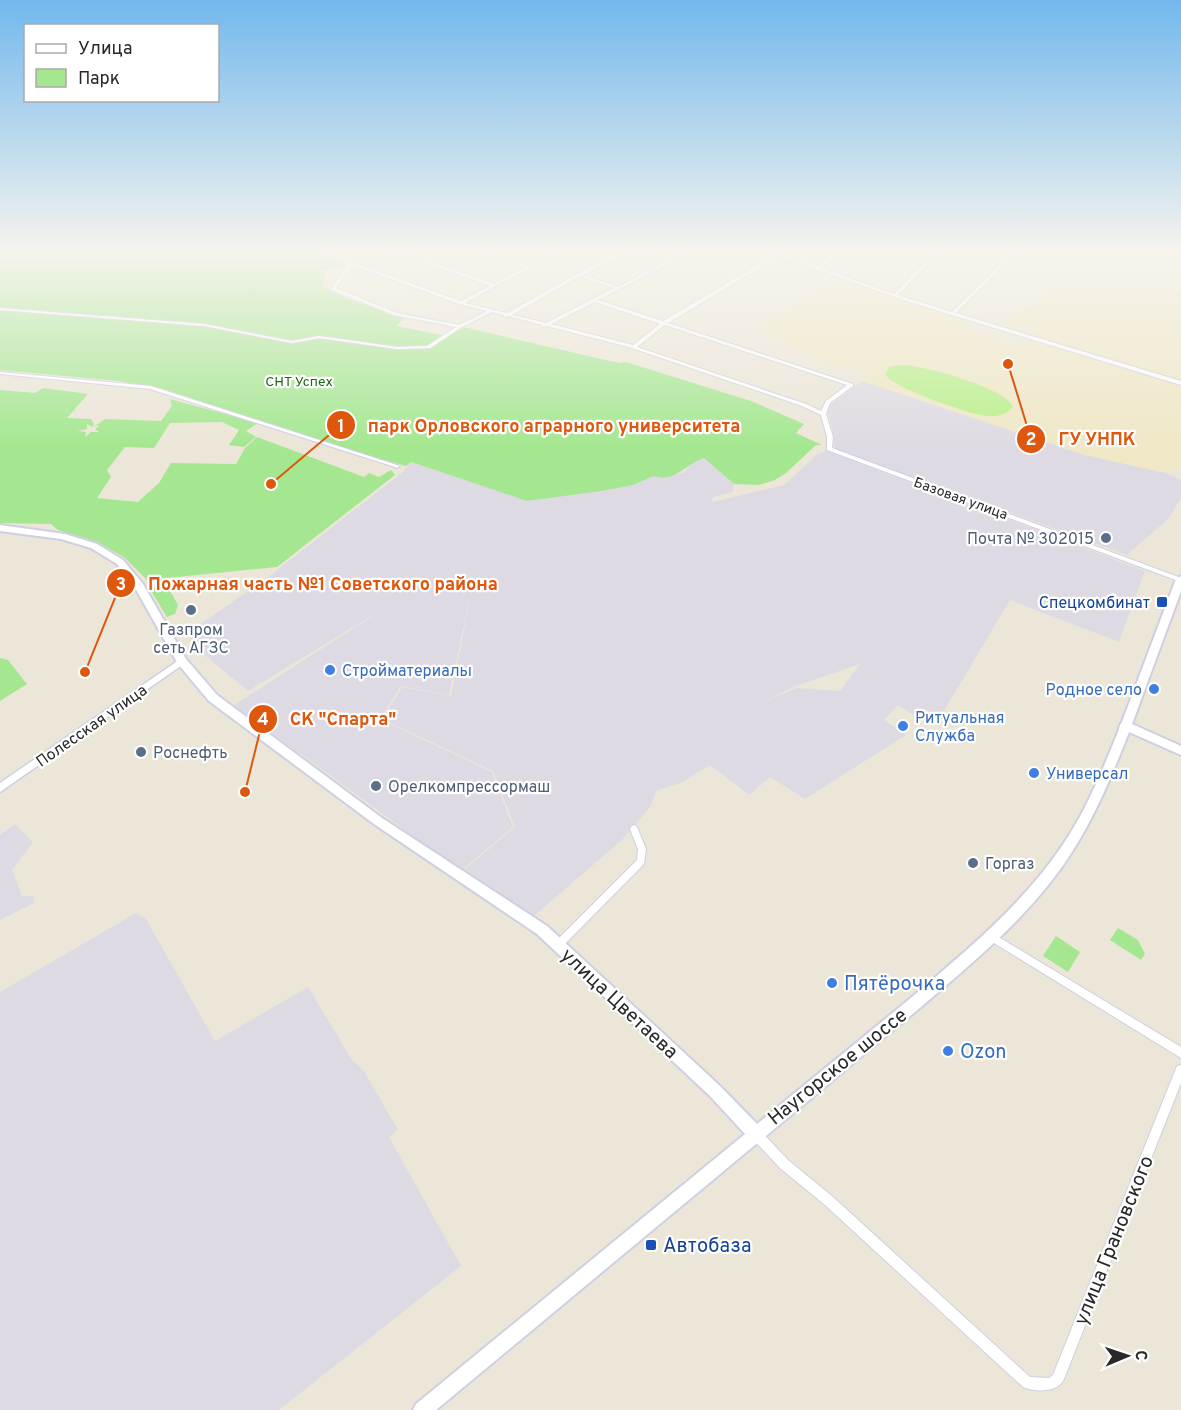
<svg xmlns="http://www.w3.org/2000/svg" width="1181" height="1410" font-family="Overpass,sans-serif">
	<style>
		.industrial { fill: #dedae3; fill-rule: evenodd }
		.education { fill: #efe7c6 }
		.green { fill: #a4e790 }
		.pitch { fill: #b9f08a }
		.lines { fill: none; stroke-linecap: round; stroke-linejoin: round }
		.minor-casing { stroke: #cecfe3; stroke-width: 2 }
		.tertiary-casing { stroke: #cecfe3; stroke-width: 3 }
		.secondary-casing { stroke: #cecfe3; stroke-width: 4 }
		.minor { fill: #fff; fill-rule: evenodd }
		.tertiary { fill: #fff; fill-rule: evenodd }
		.secondary { fill: #fff; fill-rule: evenodd }
		.service-dot { fill: #5c6f8a; stroke: #fff; stroke-width: 2 }
		.transit-dot { fill: #1a4fb4; stroke: #fff; stroke-width: 2 }
		.shop-dot { fill: #3f7fe0; stroke: #fff; stroke-width: 2 }
		.labels { text-anchor: middle; stroke-width: 4.5; stroke-linejoin: round; paint-order: stroke }
		.far-park-label { font-size: 14px; fill: #1c6914; stroke: #fff }
		.far-street-label { font-size: 14px; fill: #282828; stroke: #fff }
		.service-label { font-size: 16px; fill: #4e5e75; stroke: #fff; text-anchor: start }
		.transit-label { font-size: 16px; fill: #164399; stroke: #fff; text-anchor: end }
		.shop-label { font-size: 16px; fill: #366cbe; stroke: #fff; text-anchor: start }
		.street-label { font-size: 16px; fill: #282828; stroke: #fff }
		.near-shop-label { font-size: 20px; fill: #366cbe; stroke: #fff; text-anchor: start }
		.near-street-label { font-size: 20px; fill: #282828; stroke: #fff }
		.near-transit-label { font-size: 20px; fill: #164399; stroke: #fff; text-anchor: start }
		.leader { fill: none; stroke: #de570d; stroke-width: 2 }
		.callout-dot { fill: #de570d; stroke: #fff; stroke-width: 2 }
		.mark-label { font-size: 18px; text-anchor: middle; font-weight: bold; fill: #fff }
		.callout-label { font-size: 18px; text-anchor: middle; font-weight: bold; fill: #de570d; stroke: #fff; stroke-width: 4.5; stroke-linejoin: round; paint-order: stroke }
	</style>
	<rect width="100%" height="100%" fill="#ece6d8"/>
	<!-- industrial -->
	<path class="industrial" d="M 862,381 L 1085,455 L 1166,473 L 1181,480 L 1181,498 L 1168,519 L 1127,555 L 835,449 L 832,426 L 826,408 Z
		M 827,451 L 1145,571 L 1119,642 L 1010,600 L 941,716 L 925,709 L 918,718 L 898,705 L 884,720 L 906,735 L 805,799 L 770,777 L 749,795 L 710,765 L 681,783 L 657,790 L 650,807 L 622,840 L 534,916 L 463,871 L 515,827 L 493,771 L 382,719 L 402,687 L 451,696 L 473,584 L 449,695 L 401,686 L 380,719 L 492,772 L 513,827 L 461,871 L 234,705 L 388,606 L 248,691 L 195,647 L 188,633 L 272,574 L 403,472 L 411,462 L 527,501 L 633,485 L 654,476 L 683,473 L 694,461 L 704,458 L 734,484 L 733,492 L 713,497 L 712,502 L 784,485 L 818,454 ZM 860,664 L 840,691 L 797,688 L 764,701 L 796,686 Z
		M 15,824 L 33,842 L 12,870 L 22,896 L 33,896 L 34,903 L 0,920 L 0,835 Z
		M 136,913 L 146,919 L 215,1041 L 308,987 L 352,1060 L 364,1071 L 398,1130 L 389,1137 L 461,1266 L 279,1410 L 0,1410 L 0,992 Z"/>
	<!-- education -->
	<path class="education" d="M 1095,251 L 1181,251 L 1181,470 L 1178,468 L 1166,473 L 1085,455 L 862,381 L 868,374 L 802,354 L 758,327 L 838,280 L 972,324 L 969,328 L 976,332 L 1022,346 L 1034,335 L 1001,325 L 1024,307 L 1031,308 Z"/>
	<!-- green -->
	<path class="green" d="M 0,251 L 313,251 L 346,265 L 322,271 L 326,274 L 322,286 L 347,299 L 405,317 L 396,326 L 446,336 L 463,327 L 619,363 L 626,362 L 751,401 L 804,424 L 796,433 L 822,445 L 816,445 L 786,473 L 775,480 L 759,485 L 734,484 L 704,458 C 687,463 675,483 654,476 L 633,485 L 601,491 L 527,501 L 411,462 L 406,466 L 352,451 L 163,389 L 119,381 L 0,370 Z
		M 43,388 L 88,394 L 67,418 L 91,419 L 94,424 L 92,427 L 87,424 L 87,429 L 78,431 L 86,432 L 85,437 L 91,432 L 99,432 L 95,429 L 100,425 L 94,427 L 105,419 L 161,421 L 172,406 L 170,399 L 258,423 L 246,431 L 256,437 L 244,447 L 229,445 L 239,430 L 222,422 L 170,423 L 154,448 L 125,447 L 107,470 L 111,477 L 97,498 L 138,502 L 159,483 L 171,463 L 236,464 L 245,448 L 257,437 L 364,477 L 369,473 L 379,477 L 391,470 L 395,475 L 277,567 L 147,580 L 125,558 L 98,542 L 58,530 L 51,524 L 0,523 L 0,390 L 35,393 Z
		M 160,586 L 169,589 L 178,605 L 175,614 L 167,617 L 150,589 Z
		M 0,658 L 8,660 L 27,684 L 0,701 Z
		M 1118,928 L 1138,940 L 1145,954 L 1141,960 L 1110,940 Z
		M 1056,936 L 1080,952 L 1068,972 L 1043,956 Z"/>
	<!-- pitch -->
	<path class="pitch" d="M 902,365 C 922,365 1009,389 1013,407 C 1006,415 997,417 987,416 C 971,415 890,387 885,374 L 889,367 Z"/>
	<g class="lines">
		<!-- minor casing -->
		<g class="minor-casing">
			<path id="minor" d="M 316,251 L 322,251 L 336,257 L 349,251 L 354,251 L 340,258 L 461,301 L 490,286 L 394,251 L 400,251 L 494,284 L 524,267 L 481,251 L 487,251 L 527,266 L 555,251 L 560,251 L 465,303 L 507,313 L 618,251 C 636,251 653,256 671,258 C 678,258 685,251 693,251 L 598,300 L 663,321 L 776,254 L 769,251 L 775,251 L 818,266 L 838,251 L 843,251 L 821,268 L 894,294 L 936,251 L 940,251 L 898,295 L 952,312 L 1014,251 L 1018,251 L 956,313 L 1181,381 L 1181,385 L 903,300 L 819,270 L 816,270 L 815,268 L 780,256 L 668,323 L 853,384 L 853,386 L 830,403 L 826,414 L 833,437 L 832,448 L 1181,578 L 1181,582 L 827,450 L 827,437 L 821,415 L 802,406 L 632,348 L 547,326 L 542,327 L 542,325 L 509,316 L 504,317 L 504,315 L 492,312 L 462,327 L 430,348 L 397,349 L 319,338 L 292,343 L 204,326 L 0,310 L 0,308 L 204,324 L 292,341 L 319,336 L 397,347 L 427,346 L 456,327 L 394,315 L 331,290 L 331,289 L 348,264 ZM 622,253 L 670,260 L 618,287 L 583,275 ZM 352,265 L 459,304 L 487,311 L 459,325 L 397,313 L 336,288 ZM 580,276 L 614,288 L 546,323 L 512,315 ZM 595,302 L 660,324 L 633,345 L 551,324 ZM 665,325 L 847,385 L 826,401 L 821,411 L 806,404 L 637,347 Z
				M 0,372 L 151,386 L 400,466 L 397,468 L 395,467 L 150,389 L 0,374 Z
				M 634,825 L 637,827 L 646,849 L 644,864 L 561,948 L 558,949 L 555,948 L 553,945 L 555,942 L 637,860 L 638,849 L 630,829 L 631,827 Z
				M 992,933 L 1181,1047 L 1181,1058 L 989,940 L 987,937 L 989,934 Z
				M 1181,1065 L 1181,1083 L 1064,1379 C 1058,1393 1035,1392 1023,1387 L 825,1205 L 780,1168 L 751,1137 L 750,1133 L 751,1129 L 755,1128 L 759,1129 L 788,1160 L 833,1197 L 1030,1377 L 1049,1378 L 1053,1375 L 1177,1066 Z"/>
		</g>
		<!-- tertiary casing -->
		<g class="tertiary-casing">
			<path id="tertiary" d="M 182,658 L 186,661 L 185,663 L 0,792 L 0,783 Z"/>
		</g>
		<!-- secondary casing -->
		<g class="secondary-casing">
			<path id="secondary" d="M 0,525 L 65,534 L 97,544 L 123,560 L 143,584 L 186,659 L 217,695 L 382,818 L 547,926 L 720,1086 L 757,1124 C 808,1082 860,1040 912,997 C 966,951 1022,905 1062,846 C 1086,811 1102,771 1118,732 L 1120,725 L 1122,722 L 1176,579 L 1181,576 L 1181,591 L 1132,724 L 1181,746 L 1181,755 L 1129,732 C 1113,773 1096,814 1072,852 C 1032,915 971,964 915,1012 L 436,1410 L 413,1410 L 416,1404 L 745,1134 L 710,1096 L 537,934 L 374,824 L 209,701 L 178,664 L 134,586 L 117,564 L 91,548 L 61,539 L 0,531 Z"/>
		</g>
		<!-- minor -->
		<use href="#minor" class="minor"/>
		<!-- tertiary -->
		<use href="#tertiary" class="tertiary"/>
		<!-- secondary -->
		<use href="#secondary" class="secondary"/>
	</g>
	<!-- sky -->
	<linearGradient id="sky" x2="0" y2="1"><stop stop-color="#72b8ee"/><stop offset="0.56" stop-color="#f6f4ed"/><stop offset="1" stop-color="#f6f4ed" stop-opacity="0"/></linearGradient>
	<rect width="1181" height="448" fill="url(#sky)"/>
	<!-- markers -->
	<g class="service-dot">
		<circle cx="1106" cy="538" r="6"/>
		<circle cx="191" cy="610" r="6"/>
		<circle cx="141" cy="752" r="6"/>
		<circle cx="376" cy="786" r="6"/>
		<circle cx="973" cy="863" r="6"/>
	</g>
	<g class="transit-dot">
		<rect x="1156" y="596" width="12" height="12" rx="3"/>
		<rect x="645" y="1239" width="12" height="12" rx="3"/>
	</g>
	<g class="shop-dot">
		<circle cx="330" cy="670" r="6"/>
		<circle cx="1154" cy="689" r="6"/>
		<circle cx="903" cy="726" r="6"/>
		<circle cx="1034" cy="773" r="6"/>
		<circle cx="832" cy="983" r="6"/>
		<circle cx="948" cy="1051" r="6"/>
	</g>
	<g class="labels">
		<!-- far-park labels -->
		<g class="far-park-label">
			<text x="299" y="386">СНТ Успех</text>
		</g>
		<!-- far-street labels -->
		<g class="far-street-label">
			<text transform="translate(961 498) rotate(20)" y="5">Базовая улица</text>
		</g>
		<!-- service labels -->
		<g class="service-label">
			<text x="1094" y="544" text-anchor="end">Почта № 302015</text>
			<text x="191" y="635" text-anchor="middle">Газпром<tspan x="191" dy="18">сеть АГЗС</tspan></text>
			<text x="153" y="758">Роснефть</text>
			<text x="388" y="792">Орелкомпрессормаш</text>
			<text x="985" y="869">Горгаз</text>
		</g>
		<!-- transit labels -->
		<g class="transit-label">
			<text x="1150" y="608">Спецкомбинат</text>
		</g>
		<!-- shop labels -->
		<g class="shop-label">
			<text x="342" y="676">Стройматериалы</text>
			<text x="1142" y="695" text-anchor="end">Родное село</text>
			<text x="915" y="723">Ритуальная<tspan x="915" dy="18">Служба</tspan></text>
			<text x="1046" y="779">Универсал</text>
		</g>
		<!-- street labels -->
		<g class="street-label">
			<text transform="translate(91 725) rotate(-35)" y="6">Полесская улица</text>
		</g>
		<!-- near-shop labels -->
		<g class="near-shop-label">
			<text x="844" y="990">Пятёрочка</text>
			<text x="960" y="1058">Ozon</text>
		</g>
		<!-- near-street labels -->
		<g class="near-street-label">
			<text transform="translate(620 1003) rotate(43)" y="7">улица Цветаева</text>
			<text transform="translate(837 1066) rotate(-39)" y="7">Наугорское шоссе</text>
			<text transform="translate(1113 1240) rotate(-68)" y="7">улица Грановского</text>
		</g>
		<!-- near-transit labels -->
		<g class="near-transit-label">
			<text x="663" y="1252">Автобаза</text>
		</g>
	</g>
	<!-- callouts -->
	<path class="leader" d="M271 484L341 425M1008 364L1031 439M85 672L121 583M245 792L263 719"/>
	<g class="callout-dot">
		<circle cx="271" cy="484" r="6"/>
		<circle cx="1008" cy="364" r="6"/>
		<circle cx="85" cy="672" r="6"/>
		<circle cx="245" cy="792" r="6"/>
		<circle cx="341" cy="425" r="15"/>
		<circle cx="1031" cy="439" r="15"/>
		<circle cx="121" cy="583" r="15"/>
		<circle cx="263" cy="719" r="15"/>
	</g>
	<g class="mark-label">
		<text x="341" y="432">1</text>
		<text x="1031" y="445">2</text>
		<text x="121" y="590">3</text>
		<text x="263" y="725">4</text>
	</g>
	<g class="callout-label">
		<text x="554" y="432">парк Орловского аграрного университета</text>
		<text x="1097" y="445">ГУ УНПК</text>
		<text x="323" y="590">Пожарная часть №1 Советского района</text>
		<text x="343" y="725">СК "Спарта"</text>
	</g>
	<!-- legend -->
	<rect x="24" y="24" width="195" height="78" fill="#ffffff" stroke="#a9a9a9" stroke-width="1.5"/>
	<rect x="36" y="44" width="30" height="9" fill="#ffffff" stroke="#a9a9a9" stroke-width="1.5"/>
	<text x="78" y="54" font-size="18" fill="#282828">Улица</text>
	<rect x="36" y="69" width="30" height="18" fill="#a4e790" stroke="#a9a9a9" stroke-width="1.5"/>
	<text x="78" y="84" font-size="18" fill="#282828">Парк</text>
	<!-- north arrow -->
	<g transform="translate(1127 1356) rotate(88)" stroke="#ffffff" stroke-width="4.5" paint-order="stroke">
	<path d="M0-4.5L10 22L0 15L-10 22Z" fill="#282828"/>
	<text y="-9" font-size="16" font-weight="bold" text-anchor="middle" fill="#282828">С</text>
	</g>
</svg>
